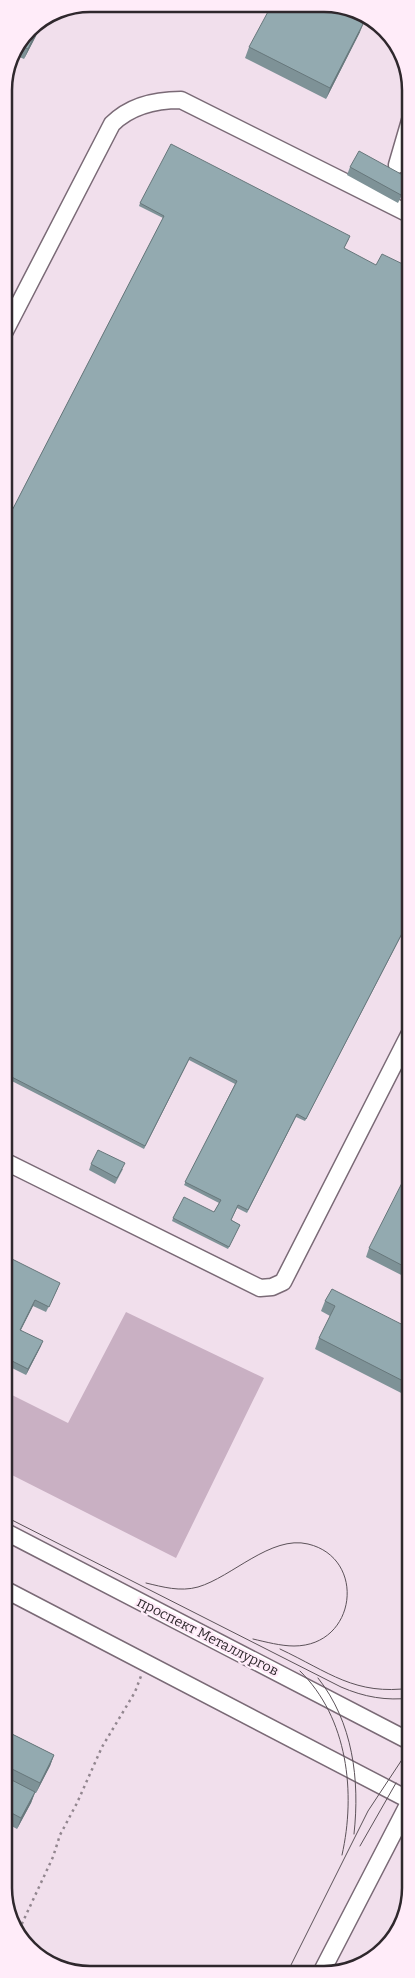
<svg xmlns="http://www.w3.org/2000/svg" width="415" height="1978" font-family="Bitter,serif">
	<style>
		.green { fill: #c9b0c3 }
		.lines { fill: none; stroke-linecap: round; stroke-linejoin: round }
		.minor-casing { stroke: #7a6a76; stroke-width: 19 }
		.path { stroke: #92868f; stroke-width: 2.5; stroke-dasharray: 2.5 4; stroke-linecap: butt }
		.minor { stroke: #fff; stroke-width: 16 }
		.tram { stroke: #5c5259; stroke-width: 1 }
		.wall { fill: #7e9297 }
		.shaded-wall { fill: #67777b }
		.building { fill: #93aab0; stroke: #67777b }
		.labels { text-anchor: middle; stroke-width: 4.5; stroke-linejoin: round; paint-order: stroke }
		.street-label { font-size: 14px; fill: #2f282d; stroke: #ffecf9 }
		.rim { fill: none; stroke: #2f282d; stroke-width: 2.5 }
	</style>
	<rect width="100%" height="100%" fill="#f1dfec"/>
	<!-- green -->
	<path class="green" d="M 126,1312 L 264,1378 L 176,1558 L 4,1471 L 4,1391 L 68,1423 Z"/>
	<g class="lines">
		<!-- minor casing -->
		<g class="minor-casing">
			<path id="minor" d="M 397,165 L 411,117
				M 4,333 L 112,124 C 130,106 156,100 181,100 L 411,215
				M 4,1161 L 260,1288 L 272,1287 L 283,1282 L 411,1031
				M 4,1531 L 411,1742
				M 4,1589 L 411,1801
				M 321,1973 L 411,1799"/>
		</g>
		<!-- path -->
		<path class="path" d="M 19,1930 L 53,1857 L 60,1835 L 77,1803 L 102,1747 L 135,1692 L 141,1676"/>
		<!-- minor -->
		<use href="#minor" class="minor"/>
		<!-- tram -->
		<path class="tram" d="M 4,1516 L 341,1687 C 364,1697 386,1701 411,1698
			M 146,1583 C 163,1587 180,1592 198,1587 C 232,1577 271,1535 308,1544 C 367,1558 357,1646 294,1646 C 281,1646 266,1642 253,1639
			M 280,1649 C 329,1672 355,1696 411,1688
			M 300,1671 C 348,1718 356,1793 342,1855
			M 318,1678 C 353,1722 360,1780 354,1834
			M 360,1846 L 396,1783
			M 287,1973 L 368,1811 L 411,1746"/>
	</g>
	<!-- wall -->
	<path class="wall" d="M 39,26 L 36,36 L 24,59 L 17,56 L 29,29 Z
		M 360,32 L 326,99 L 245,58 L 249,47 Z
		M 350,167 L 410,179 L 398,203 L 347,175 Z
		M 140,203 L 349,239 L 344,248 L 411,917 L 305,1121 L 296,1117 L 247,1213 L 237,1208 L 231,1220 L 240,1225 L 228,1249 L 172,1221 L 173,1218 L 214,1212 L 219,1203 L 184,1185 L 235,1084 L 189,1060 L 144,1149 L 4,1077 L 4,526 L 163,218 L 139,206 Z
		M 91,1164 L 123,1169 L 115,1184 L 89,1170 Z
		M 411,1183 L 411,1280 L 366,1257 L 369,1248 Z
		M 4,1270 L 58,1288 L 46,1312 L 33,1306 L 21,1330 L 41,1346 L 26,1375 L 4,1364 Z
		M 325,1301 L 411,1329 L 411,1398 L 315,1349 L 319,1338 L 330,1316 L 321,1311 Z
		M 4,1730 L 54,1755 L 50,1766 L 36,1793 L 35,1793 L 31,1803 L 17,1829 L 4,1822 Z"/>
	<!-- shaded-wall -->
	<path class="shaded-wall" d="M 364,22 L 360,32 L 326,99 L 330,88 Z
		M 39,26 L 36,36 L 24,59 L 28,49 Z
		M 12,75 L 8,86 L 4,94 L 4,91 Z
		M 35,1300 L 33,1306 L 18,1335 L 20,1330 Z
		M 43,1341 L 41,1346 L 26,1375 L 28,1369 Z
		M 54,1755 L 50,1766 L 36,1793 L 40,1783 Z
		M 35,1792 L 31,1803 L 17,1829 L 21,1818 Z"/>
	<!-- building -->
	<path class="building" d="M 335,7 L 364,22 L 330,88 L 249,47 L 270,8 Z
		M 36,24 L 39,26 L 28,49 L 22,46 L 29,29 Z
		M 9,74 L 12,75 L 4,91 L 4,85 Z
		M 171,144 L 350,236 L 344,248 L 376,265 L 382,254 L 411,268 L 411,916 L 306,1119 L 297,1114 L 248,1210 L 238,1205 L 231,1220 L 240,1225 L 229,1247 L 173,1218 L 184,1197 L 214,1212 L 221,1200 L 185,1182 L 237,1081 L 190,1057 L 145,1146 L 4,1073 L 4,526 L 164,216 L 140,203 Z
		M 359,151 L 410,179 L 401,195 L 350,167 Z
		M 98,1150 L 125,1163 L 117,1178 L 91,1164 Z
		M 404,1179 L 411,1183 L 411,1270 L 369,1248 Z
		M 10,1258 L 60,1283 L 49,1307 L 35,1300 L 20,1330 L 43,1341 L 28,1369 L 4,1357 L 4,1270 Z
		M 332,1289 L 411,1329 L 411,1385 L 319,1338 L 335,1306 L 325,1301 Z
		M 4,1730 L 54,1755 L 40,1783 L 4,1765 Z
		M 4,1776 L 35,1792 L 21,1818 L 4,1809 Z"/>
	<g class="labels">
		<!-- street labels -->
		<g class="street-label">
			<text transform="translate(208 1636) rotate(27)" y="5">проспект Металлургов</text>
		</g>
	</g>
	<!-- crop -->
	<path d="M0 0H415V1978H0ZM90 12H324A78 78 0 0 1 402 90V1888A78 78 0 0 1 324 1966H90A78 78 0 0 1 12 1888V90A78 78 0 0 1 90 12Z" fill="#ffecf9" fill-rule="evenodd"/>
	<path class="rim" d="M90 12H324A78 78 0 0 1 402 90V1888A78 78 0 0 1 324 1966H90A78 78 0 0 1 12 1888V90A78 78 0 0 1 90 12Z"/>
</svg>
